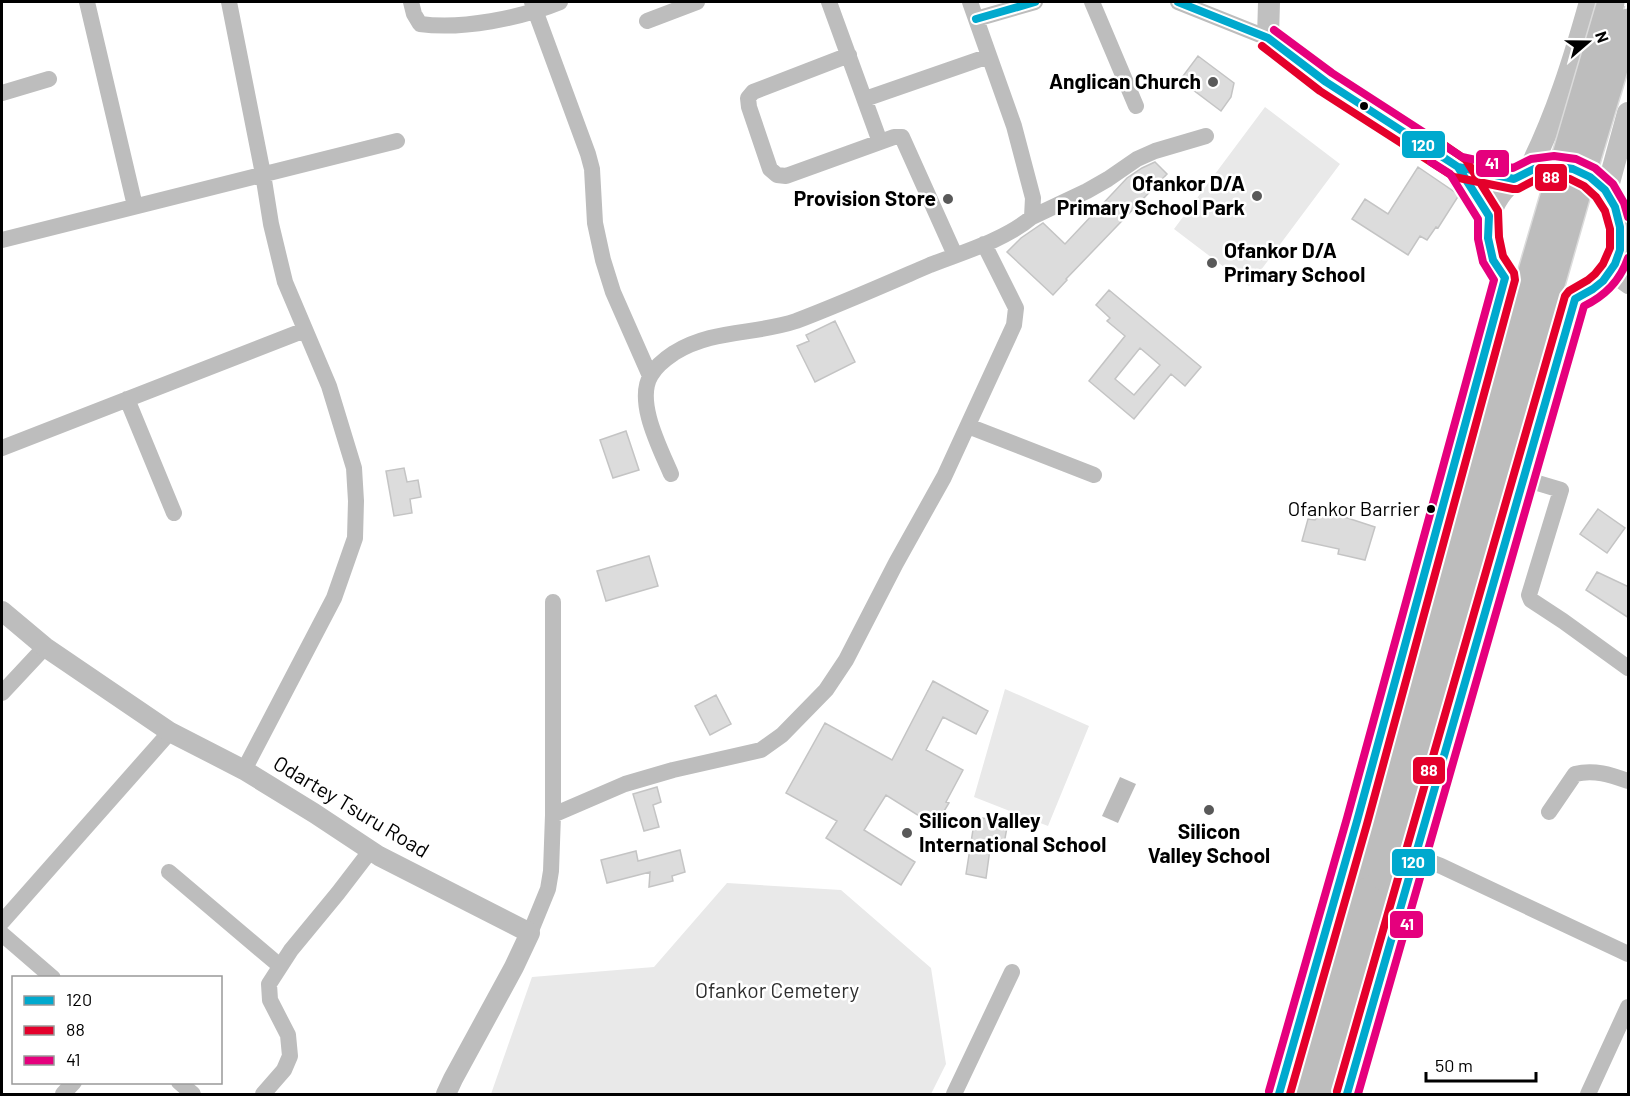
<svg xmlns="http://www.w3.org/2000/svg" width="1630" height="1096" font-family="Barlow,sans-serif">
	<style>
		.green { fill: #e9e9e9 }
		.water { fill: #bbb }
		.building { fill: #dcdcdc; stroke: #c4c4c4; stroke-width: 1.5; fill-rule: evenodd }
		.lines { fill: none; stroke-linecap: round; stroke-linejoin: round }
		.trunk-casing { stroke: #dbdbdb; stroke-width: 30 }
		.minor { stroke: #bdbdbd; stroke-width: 16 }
		.tertiary { stroke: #bdbdbd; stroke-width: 20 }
		.secondary { stroke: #c0c0c0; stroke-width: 22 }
		.trunk { stroke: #bdbdbd; stroke-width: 27 }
		.trunk-bridge-casing { stroke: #dbdbdb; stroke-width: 30; stroke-linecap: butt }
		.trunk-bridge { stroke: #bdbdbd; stroke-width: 27 }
		.bus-1-casing { stroke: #fff; stroke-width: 12 }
		.bus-2-casing { stroke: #fff; stroke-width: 12 }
		.bus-3-casing { stroke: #fff; stroke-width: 12 }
		.bus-1 { stroke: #00a9ce; stroke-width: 8 }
		.bus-2 { stroke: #e4002b; stroke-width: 8 }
		.bus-3 { stroke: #e5007d; stroke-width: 8 }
		.poi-dot { fill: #595959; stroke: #fff; stroke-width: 2 }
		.bus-dot { fill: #000; stroke: #fff; stroke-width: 2 }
		.labels { text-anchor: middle; stroke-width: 5; stroke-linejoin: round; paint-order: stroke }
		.bus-label { font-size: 20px; fill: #000; stroke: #fff; text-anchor: end }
		.poi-label { font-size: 21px; font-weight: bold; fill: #000; stroke: #fff; text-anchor: end }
		.street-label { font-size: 21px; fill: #000; stroke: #fff }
		.park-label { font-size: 21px; fill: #2e2e2e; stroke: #fff }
		.line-badge { stroke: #fff; stroke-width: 2 }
		.badge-label { font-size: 16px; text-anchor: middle; font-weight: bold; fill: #fff }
	</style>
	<rect width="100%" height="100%" fill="#fff"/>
	<!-- green -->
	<path class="green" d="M 1265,107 L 1340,164 L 1249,286 L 1174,229 Z
		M 1005,689 L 1089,726 L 1048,826 L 974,797 Z
		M 727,883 L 841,890 L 931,968 L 946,1064 L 931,1094 L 491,1094 L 532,977 L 654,967 Z"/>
	<!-- water -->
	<path class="water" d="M 1120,777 L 1136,784 L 1118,823 L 1102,816 Z"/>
	<!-- building -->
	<path class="building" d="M 1198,56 L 1234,83 L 1231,97 L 1221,111 L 1180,80 Z
		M 1155,162 L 1167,174 L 1066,279 L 1067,280 L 1053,295 L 1007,252 L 1021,238 L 1043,223 L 1065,244 L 1127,178 L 1142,168 Z
		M 1418,167 L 1459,195 L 1438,228 L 1436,227 L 1427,240 L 1420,236 L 1408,255 L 1352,219 L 1365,199 L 1388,214 Z
		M 1109,290 L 1201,367 L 1185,386 L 1171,374 L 1134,419 L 1089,381 L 1125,336 L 1107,321 L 1110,318 L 1096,305 ZM 1140,348 L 1160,365 L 1134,395 L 1115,379 Z
		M 835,321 L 855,362 L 815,382 L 797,346 L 809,341 L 806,335 Z
		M 626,431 L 639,470 L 613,478 L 600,440 Z
		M 404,468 L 407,482 L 418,480 L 421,497 L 410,499 L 412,513 L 394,516 L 386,471 Z
		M 1598,509 L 1625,528 L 1607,553 L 1580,534 Z
		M 1323,510 L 1375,527 L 1365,560 L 1338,554 L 1339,549 L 1302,541 L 1308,519 L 1315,520 Z
		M 649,556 L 658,586 L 606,601 L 597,571 Z
		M 1597,572 L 1629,587 L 1629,618 L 1586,590 Z
		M 933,681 L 988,711 L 976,734 L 943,717 L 926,750 L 963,770 L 946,802 L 949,803 L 935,826 L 886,795 L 864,830 L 915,862 L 901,885 L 826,838 L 837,821 L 786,793 L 825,723 L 892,760 Z
		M 716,695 L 731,724 L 710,735 L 695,706 Z
		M 657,787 L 661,802 L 653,805 L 659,827 L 644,831 L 633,794 Z
		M 975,817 L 1008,822 L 1004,844 L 991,842 L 986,878 L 966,874 Z
		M 680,850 L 685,872 L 672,876 L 673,881 L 649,887 L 650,872 L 607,883 L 601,860 L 636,851 L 638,861 Z"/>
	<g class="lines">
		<!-- trunk casing -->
		<g class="trunk-casing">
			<path id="trunk" d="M 1301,1094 L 1318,1032 L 1358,866
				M 1321,1094 L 1382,876"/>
		</g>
		<!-- minor -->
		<path class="minor" d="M 87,2 L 135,206
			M 229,2 L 263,174 L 271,224 L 285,282 L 329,386 L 354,468 L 356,501 L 355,538 L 334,598 L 244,770
			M 411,2 L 414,14 L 420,24 C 462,30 521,18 560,2
			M 532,2 L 588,154 L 592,169 L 595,223 L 603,260 L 613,292 L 650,376
			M 829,2 L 880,142
			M 1092,2 L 1136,106
			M 1178,2 L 1268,38
			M 976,19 L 1035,2
			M 647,21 L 697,2
			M 849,55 L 753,92 L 748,98 L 749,107 L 770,169 L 777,175 L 786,176 L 894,137 L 902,137 L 955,255
			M 2,93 L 49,79
			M 865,99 L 989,56
			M 1032,217 L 1087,191 L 1108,179 L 1137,159 L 1155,151 L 1206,136
			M 2,240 L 397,141
			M 1610,273 L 1628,286
			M 127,399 L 174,513
			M 968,426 L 1094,475
			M 2,448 L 305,330
			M 671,474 C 660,448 635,401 651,375 C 656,366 665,359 674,353 C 713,329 754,335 796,321 C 841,304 886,284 930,265 C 963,252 1005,240 1032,217 L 1033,198 L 1014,126 L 970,2
			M 1524,479 L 1561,490 L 1529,595 L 1531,600 L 1563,621 L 1628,668
			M 2,693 L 45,647
			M 1549,812 L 1575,774 C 1594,769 1611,775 1628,781
			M 553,815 L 625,784 L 673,770 L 761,750 L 782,735 L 826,690 L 846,660 L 896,563 L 944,477 L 1014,325 L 1016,308 L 984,244
			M 1415,856 L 1441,866 L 1628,954
			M 169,872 L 280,966
			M 2,922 L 170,732
			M 530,933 L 548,889 L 551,871 L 553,815 L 553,602
			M 2,934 L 53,978
			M 179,1082 L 193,1094
			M 63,1094 L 74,1082
			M 263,1094 L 284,1070 L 290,1056 L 288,1035 L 270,1000 L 269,984 L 291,950 L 338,893 L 371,850
			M 954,1094 L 1012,972
			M 1588,1094 L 1628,1007"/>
		<!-- tertiary -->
		<path class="tertiary" d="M 2,611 L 45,647 L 170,732 L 244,770 L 314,813 L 379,856 L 530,933 L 514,967 L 453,1079 L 446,1094"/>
		<!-- secondary -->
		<path class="secondary" d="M 1269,2 L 1268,38 L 1326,82 L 1458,167 L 1514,179
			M1488 233a67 67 0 1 1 134 0a67 67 0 1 1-134 0Z
			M 1458,167 L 1489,216
			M 1529,170 C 1556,117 1574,59 1590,2
			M 1607,190 L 1628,113
			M 1279,1094 L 1357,821 L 1505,278
			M 1347,1094 L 1575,299"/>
		<!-- trunk -->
		<use href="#trunk" class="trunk"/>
		<!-- trunk-bridge casing -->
		<g class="trunk-bridge-casing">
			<path id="trunk-bridge" d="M 1358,866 L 1611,2
				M 1382,876 L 1585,165 L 1628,22"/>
		</g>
		<!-- trunk-bridge -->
		<use href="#trunk-bridge" class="trunk-bridge"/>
		<!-- bus-1 casing -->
		<g class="bus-1-casing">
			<path id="bus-1" d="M 1178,2 L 1268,38 L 1326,82 L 1458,167 L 1514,179 L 1534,169 L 1554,166 L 1573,169 L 1590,177 L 1605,190 L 1615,207 L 1620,227 L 1620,250 L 1615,264 L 1603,281 L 1593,289 L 1575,299 L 1347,1094
				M 976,19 L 1035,2
				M 1279,1094 L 1357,821 L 1505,278 L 1493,260 L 1488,238 L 1489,216 L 1458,167 L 1437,153"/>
		</g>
		<!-- bus-2 casing -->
		<g class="bus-2-casing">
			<path id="bus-2" d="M 1262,46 L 1320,91 L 1454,177 L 1513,189 L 1518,189 L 1537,179 L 1554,177 L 1570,179 L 1584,186 L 1596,197 L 1605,211 L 1610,229 L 1610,248 L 1603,264 L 1595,274 L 1588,280 L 1569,291 L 1565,296 L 1337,1091
				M 1290,1094 L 1367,824 L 1515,280 L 1514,273 L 1503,256 L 1499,237 L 1498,211 L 1466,160 L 1443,144"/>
		</g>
		<!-- bus-3 casing -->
		<g class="bus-3-casing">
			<path id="bus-3" d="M 1274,30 L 1332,73 L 1462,157 L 1513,168 L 1531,159 L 1554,156 L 1576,159 L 1595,168 L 1613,184 L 1624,203 L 1628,217
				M 1269,1091 L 1347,818 L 1494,280 L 1483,262 L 1478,239 L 1478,219 L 1450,174 L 1431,162
				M 1358,1094 L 1584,306 C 1605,296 1620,281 1628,258"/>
		</g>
		<!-- bus-1 -->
		<use href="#bus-1" class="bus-1"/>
		<!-- bus-2 -->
		<use href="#bus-2" class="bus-2"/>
		<!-- bus-3 -->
		<use href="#bus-3" class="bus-3"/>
	</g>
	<!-- markers -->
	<g class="poi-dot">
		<circle cx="1213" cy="82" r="6"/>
		<circle cx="1257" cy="196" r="6"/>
		<circle cx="948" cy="199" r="6"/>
		<circle cx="1212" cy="263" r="6"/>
		<circle cx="1209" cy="810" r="6"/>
		<circle cx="907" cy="833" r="6"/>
	</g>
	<g class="bus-dot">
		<circle cx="1364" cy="106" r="5"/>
		<circle cx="1431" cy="509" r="5"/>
	</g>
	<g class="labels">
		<!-- bus labels -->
		<g class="bus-label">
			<text x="1420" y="516">Ofankor Barrier</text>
		</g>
		<!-- poi labels -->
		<g class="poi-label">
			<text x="1201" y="89">Anglican Church</text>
			<text x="1245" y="191">Ofankor D/A<tspan x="1245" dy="24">Primary School Park</tspan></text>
			<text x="936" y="206">Provision Store</text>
			<text x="1224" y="258" text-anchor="start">Ofankor D/A<tspan x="1224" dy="24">Primary School</tspan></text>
			<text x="919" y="828" text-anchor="start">Silicon Valley<tspan x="919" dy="24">International School</tspan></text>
			<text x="1209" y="839" text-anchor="middle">Silicon<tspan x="1209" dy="24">Valley School</tspan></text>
		</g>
		<!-- street labels -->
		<g class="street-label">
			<text transform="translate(351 807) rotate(31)" y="7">Odartey Tsuru Road</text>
		</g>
		<!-- park labels -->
		<g class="park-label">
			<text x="777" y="998">Ofankor Cemetery</text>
		</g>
	</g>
	<g class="line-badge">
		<rect x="1401" y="130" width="45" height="29" rx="6" fill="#00a9ce"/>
		<rect x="1475" y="149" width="35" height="29" rx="6" fill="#e5007d"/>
		<rect x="1534" y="163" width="34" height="29" rx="6" fill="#e4002b"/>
		<rect x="1412" y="756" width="34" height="29" rx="6" fill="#e4002b"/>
		<rect x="1391" y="848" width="45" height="29" rx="6" fill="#00a9ce"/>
		<rect x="1389" y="910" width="35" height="29" rx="6" fill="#e5007d"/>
	</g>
	<g class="badge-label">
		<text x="1423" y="151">120</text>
		<text x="1492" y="169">41</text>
		<text x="1551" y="183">88</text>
		<text x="1429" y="776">88</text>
		<text x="1413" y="868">120</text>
		<text x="1407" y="930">41</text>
	</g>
	<!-- border -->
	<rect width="1630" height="1096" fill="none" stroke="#000000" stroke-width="6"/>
	<!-- legend -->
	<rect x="12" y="976" width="210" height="108" fill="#ffffff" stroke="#999999" stroke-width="1.5"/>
	<rect x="24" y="996" width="30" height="9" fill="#00a9ce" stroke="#999999" stroke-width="1.5"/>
	<text x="66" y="1006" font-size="18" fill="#000000">120</text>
	<rect x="24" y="1026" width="30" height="9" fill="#e4002b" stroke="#999999" stroke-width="1.5"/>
	<text x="66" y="1036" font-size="18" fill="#000000">88</text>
	<rect x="24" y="1056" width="30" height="9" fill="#e5007d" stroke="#999999" stroke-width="1.5"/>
	<text x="66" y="1066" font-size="18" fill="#000000">41</text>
	<!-- north arrow -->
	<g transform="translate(1588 42) rotate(70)" stroke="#ffffff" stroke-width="4.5" paint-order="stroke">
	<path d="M0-4.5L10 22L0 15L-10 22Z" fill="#000000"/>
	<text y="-9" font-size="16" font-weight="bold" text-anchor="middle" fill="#000000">N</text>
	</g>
	<!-- scale -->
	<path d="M1426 1072v9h110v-9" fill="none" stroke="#000000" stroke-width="3"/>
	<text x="1435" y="1072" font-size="18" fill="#000000" stroke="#ffffff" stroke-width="4.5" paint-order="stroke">50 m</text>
</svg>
